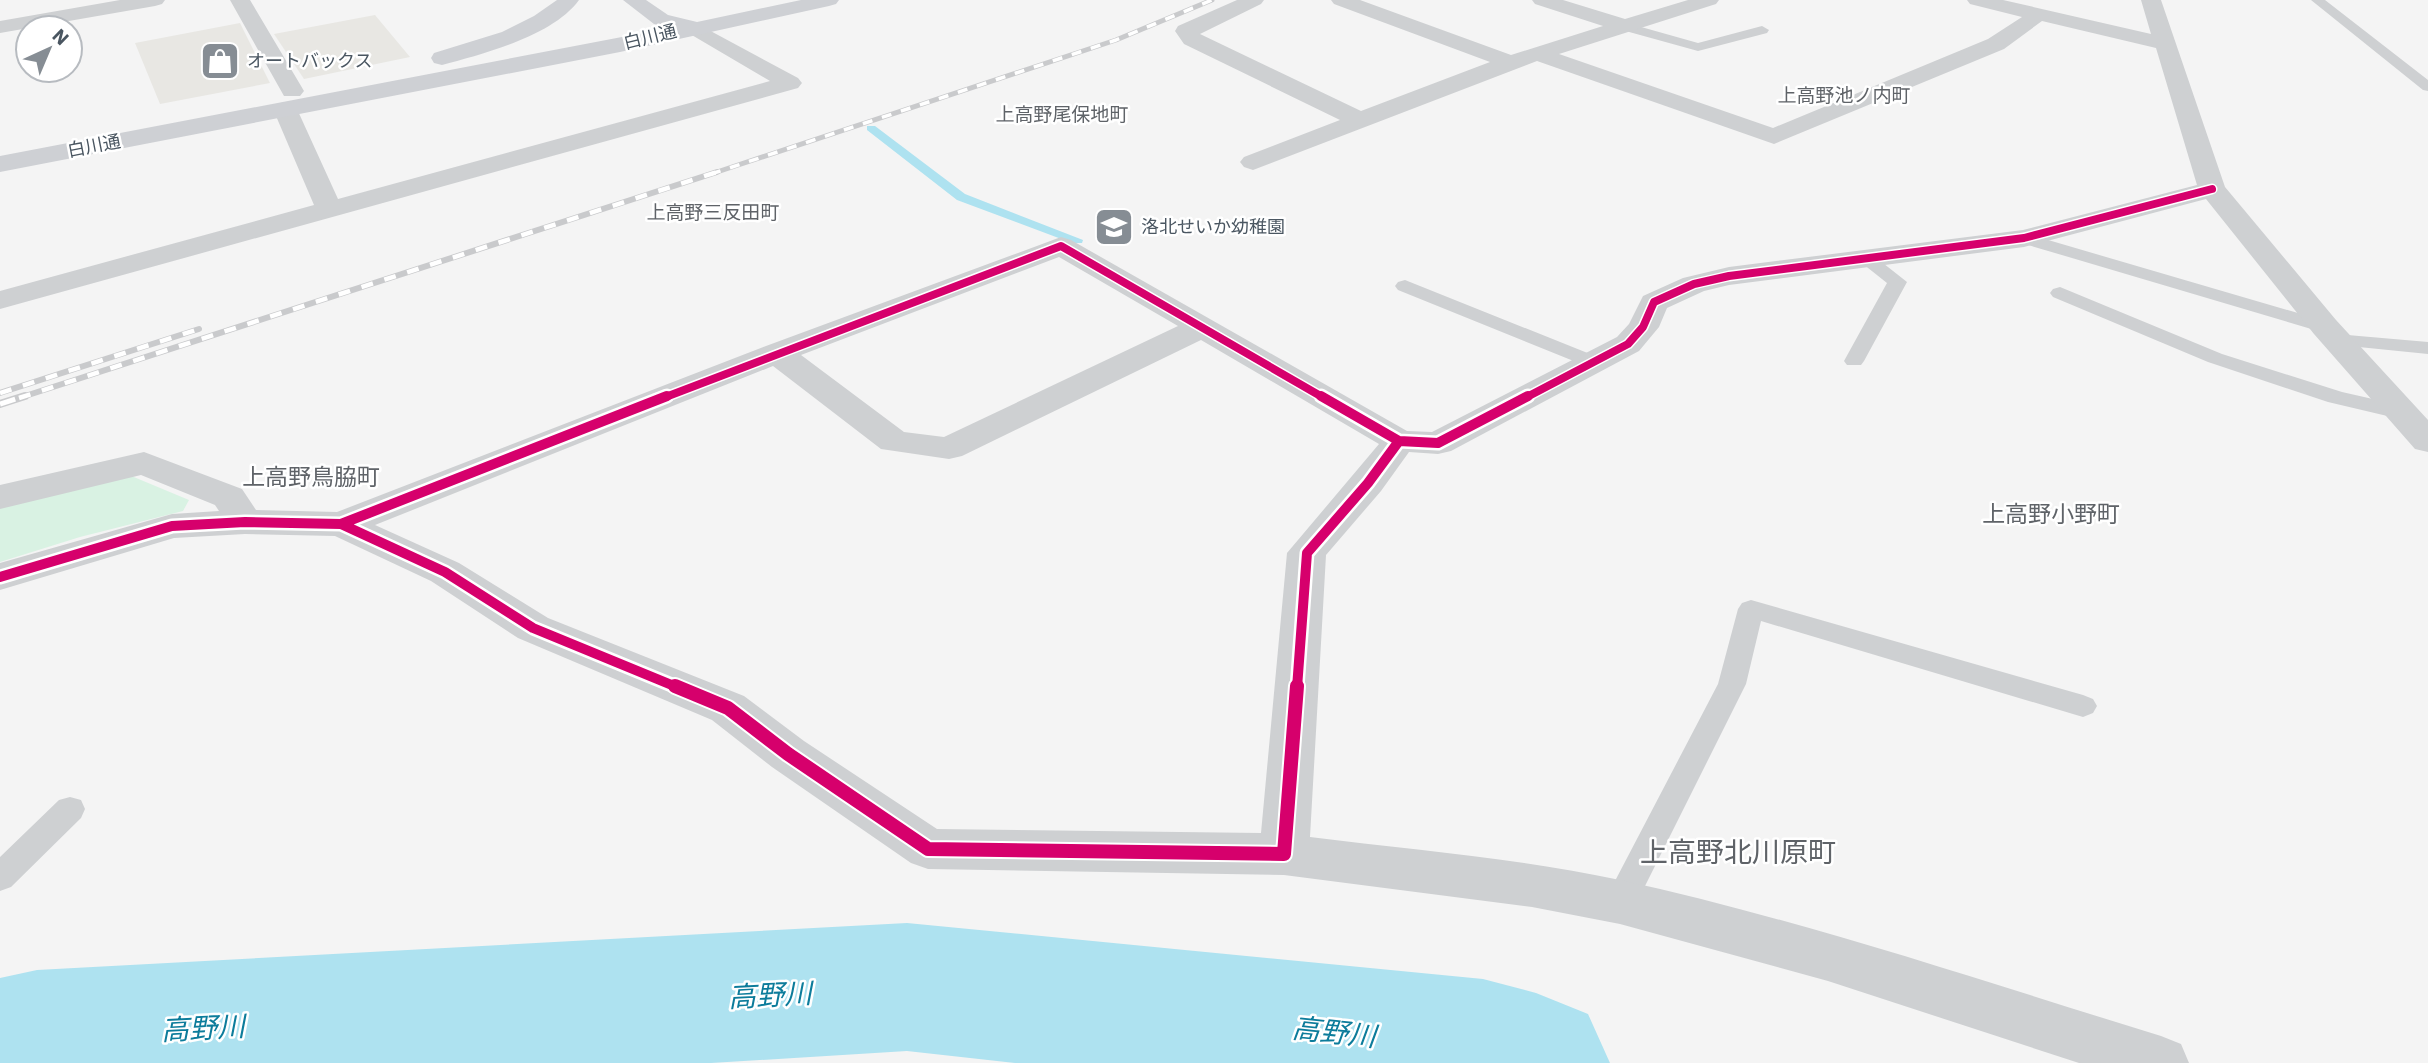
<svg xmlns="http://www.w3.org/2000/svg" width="2428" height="1063" font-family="'IBM Plex Sans','Noto Sans JP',sans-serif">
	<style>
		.commercial { fill: #e8e7e3 }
		.green { fill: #d9f2e3 }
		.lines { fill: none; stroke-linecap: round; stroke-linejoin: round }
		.stream { fill: #aee2f0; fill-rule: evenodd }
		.river { fill: #aee2f0; fill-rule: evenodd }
		.lane { fill: #ced0d2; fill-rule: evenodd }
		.street { fill: #ced0d2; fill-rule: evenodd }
		.secondary { fill: #ced0d4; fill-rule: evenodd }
		.rail-far2-casing { stroke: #c9cacc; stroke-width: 5 }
		.rail-far1-casing { stroke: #c9cacc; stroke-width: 6 }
		.rail-casing { stroke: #c9cacc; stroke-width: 8 }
		.rail-far2 { stroke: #fff; stroke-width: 3.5; stroke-dasharray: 10; stroke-linecap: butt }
		.rail-far1 { stroke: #fff; stroke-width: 4.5; stroke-dasharray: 12; stroke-linecap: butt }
		.rail { stroke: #fff; stroke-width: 5; stroke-dasharray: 16; stroke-linecap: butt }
		.cycleway-far2-casing { stroke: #fff; stroke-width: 11 }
		.cycleway-far1-casing { stroke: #fff; stroke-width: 15 }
		.cycleway-casing { stroke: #fff; stroke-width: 18 }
		.cycleway-far2 { stroke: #d6006c; stroke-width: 8 }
		.cycleway-far1 { stroke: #d6006c; stroke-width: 10 }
		.cycleway { stroke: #d6006c; stroke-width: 14 }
		.labels { text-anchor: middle; stroke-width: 5; stroke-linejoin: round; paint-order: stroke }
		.far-street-label { font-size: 18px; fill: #4a5661; stroke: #fff }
		.far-poi-label { font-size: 18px; fill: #4a5661; stroke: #fff; text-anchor: start }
		.far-neighbourhood-label { font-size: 19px; fill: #5f6368; stroke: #fff }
		.neighbourhood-label { font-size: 23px; fill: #5f6368; stroke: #fff }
		.near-neighbourhood-label { font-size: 28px; fill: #5f6368; stroke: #fff }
		.near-water-label { font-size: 28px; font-style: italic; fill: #0c7c9b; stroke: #fff }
	</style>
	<rect width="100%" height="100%" fill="#f4f4f4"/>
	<!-- commercial -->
	<path class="commercial" d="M 375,15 L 410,57 L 304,79 L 274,34 Z
		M 240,23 L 270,83 L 160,104 L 135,43 Z"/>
	<!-- green -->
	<path class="green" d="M 129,475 L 189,500 L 183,511 L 80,537 L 0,562 L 0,506 Z"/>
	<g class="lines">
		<!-- stream -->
		<path class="stream" d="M 867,126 L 875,126 L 965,194 L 1083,240 L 1082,243 L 1072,243 L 957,200 L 867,130 Z"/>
		<!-- river -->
		<path class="river" d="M 907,923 L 1483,979 L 1536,993 L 1588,1014 L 1610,1063 L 1015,1063 L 907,1051 L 711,1063 L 0,1063 L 0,978 L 37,970 Z"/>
		<!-- lane -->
		<path class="lane" d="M 2311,0 L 2325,0 L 2428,80 L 2428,91 L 2423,90 Z
			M 1627,23 L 1698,43 L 1762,26 L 1769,30 L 1767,33 L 1698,51 L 1622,30 L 1620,27 Z
			M 2024,233 L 2332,323 L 2335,327 L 2332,331 L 2318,331 L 2018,242 L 2015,238 L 2018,234 Z
			M 1867,254 L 1874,256 L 1907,282 L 1864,361 L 1861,365 L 1847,365 L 1844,361 L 1887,283 L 1858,260 Z
			M 1405,280 L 1600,358 L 1603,362 L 1600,366 L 1586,366 L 1398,290 L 1395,286 L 1398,282 Z
			M 2060,287 L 2222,354 L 2342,392 L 2408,407 L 2411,412 L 2408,417 L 2400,419 L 2328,402 L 2208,362 L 2053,297 L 2050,293 L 2053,289 Z
			M 2336,334 L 2428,342 L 2428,354 L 2329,344 L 2326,340 L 2329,336 Z
			M 1751,600 L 2083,695 L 2093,699 L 2097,706 L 2093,713 L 2083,717 L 1761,621 L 1746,684 L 1632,912 L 1620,916 L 1608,912 L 1604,902 L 1718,684 L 1738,609 L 1742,603 Z
			M 70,797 L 81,800 L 85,809 L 81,818 L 11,887 L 0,891 L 0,857 L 59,800 Z"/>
		<!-- street -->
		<path class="street" d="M 120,0 L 165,0 L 162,4 L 155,6 L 0,33 L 0,21 Z
			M 230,0 L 250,0 L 304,91 L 300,96 L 284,96 Z
			M 1237,0 L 1264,0 L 1261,4 L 1200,34 L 1361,111 L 1490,62 L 1334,4 L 1331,0 L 1360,0 L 1511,55 L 1603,26 L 1535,4 L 1532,0 L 1563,0 L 1625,19 L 1688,0 L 1719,0 L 1716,4 L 1559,54 L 1773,128 L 1988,39 L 2022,17 L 1970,4 L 1967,0 L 2003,0 L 2151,34 L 2141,0 L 2161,0 L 2225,187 L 2336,320 L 2428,420 L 2428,452 L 2415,449 L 2314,334 L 2206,199 L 2024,247 L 1729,285 L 1704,291 L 1667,308 L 1659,327 L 1639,351 L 1451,451 L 1438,454 L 1409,452 L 1381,491 L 1326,555 L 1310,837 C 1413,850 1518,858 1620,880 C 1803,920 1982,981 2161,1036 L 2181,1044 L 2189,1063 L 2079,1063 L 1828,981 L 1620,924 L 1532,907 L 1284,875 L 928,869 L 911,863 L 772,767 L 712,720 L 518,638 L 431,581 L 335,536 L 245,534 L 174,538 L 0,590 L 0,563 L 172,514 L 219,511 L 215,505 L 141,475 L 0,509 L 0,485 L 144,452 L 242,489 L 256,510 L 337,512 L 766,346 L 1061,237 L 1071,240 L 1407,431 L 1432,432 L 1617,337 L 1629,324 L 1643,296 L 1683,278 L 1729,267 L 2023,230 L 2197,185 L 2156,48 L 2042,21 L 2004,49 L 1774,144 L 1537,61 L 1253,170 L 1244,167 L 1240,162 L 1244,157 L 1340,120 L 1184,44 L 1175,31 L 1178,26 ZM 1059,257 L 1178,326 L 944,437 L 904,432 L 801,355 ZM 1201,340 L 1379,444 L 1287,553 L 1261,833 L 937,829 L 804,741 L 744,696 L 548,618 L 459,563 L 375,525 L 773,366 L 881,449 L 949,459 L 962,456 Z
			M 692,21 L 798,78 L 802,83 L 798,88 L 0,309 L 0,291 L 314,205 L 273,109 L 277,104 L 285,102 L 293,104 L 297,109 L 338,199 L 770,81 L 685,31 L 681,27 L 685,23 Z"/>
		<!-- secondary -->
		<path class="secondary" d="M 557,0 L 579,0 C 553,36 483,54 442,65 L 434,63 L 431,58 L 434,53 L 502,32 L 534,16 Z
			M 623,0 L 646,0 L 668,15 L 697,22 L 801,0 L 839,0 L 836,4 L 829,6 L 620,52 L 0,172 L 0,156 L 669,28 L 654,24 Z"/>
		<!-- rail-far2 casing -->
		<g class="rail-far2-casing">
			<path id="rail-far2" d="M 711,174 L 1116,40 L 1212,0"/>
		</g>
		<!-- rail-far1 casing -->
		<g class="rail-far1-casing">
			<path id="rail-far1" d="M 0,393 L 199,329
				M 19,398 L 717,172"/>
		</g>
		<!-- rail casing -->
		<g class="rail-casing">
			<path id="rail" d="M 0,404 L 25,396"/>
		</g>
		<!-- rail-far2 -->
		<use href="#rail-far2" class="rail-far2"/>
		<!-- rail-far1 -->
		<use href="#rail-far1" class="rail-far1"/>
		<!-- rail -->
		<use href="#rail" class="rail"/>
		<!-- cycleway-far2 casing -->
		<g class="cycleway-far2-casing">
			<path id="cycleway-far2" d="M 663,398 L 1061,246 L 1324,398
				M 1525,398 L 1628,344 L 1643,327 L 1654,302 L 1694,284 L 1729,276 L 2024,238 L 2212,189"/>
		</g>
		<!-- cycleway-far1 casing -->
		<g class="cycleway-far1-casing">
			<path id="cycleway-far1" d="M 1321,396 L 1399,441 L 1438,443 L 1528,396
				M 341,524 L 445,572 L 533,628 L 679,688
				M 0,577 L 172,526 L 245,522 L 341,524 L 667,396
				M 1297,688 L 1307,553 L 1368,483 L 1399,441"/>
		</g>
		<!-- cycleway casing -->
		<g class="cycleway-casing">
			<path id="cycleway" d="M 675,686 L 728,708 L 788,754 L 928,849 L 1284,854 L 1297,686"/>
		</g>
		<!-- cycleway-far2 -->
		<use href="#cycleway-far2" class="cycleway-far2"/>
		<!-- cycleway-far1 -->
		<use href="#cycleway-far1" class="cycleway-far1"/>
		<!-- cycleway -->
		<use href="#cycleway" class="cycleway"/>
	</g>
	<!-- icons -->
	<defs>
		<g id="shop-square" transform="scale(2.0125)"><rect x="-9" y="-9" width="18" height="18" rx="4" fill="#868d94" stroke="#fff"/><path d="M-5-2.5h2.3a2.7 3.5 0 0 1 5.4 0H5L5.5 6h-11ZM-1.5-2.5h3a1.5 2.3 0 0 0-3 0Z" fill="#fff"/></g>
		<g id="school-square" transform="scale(2.0125)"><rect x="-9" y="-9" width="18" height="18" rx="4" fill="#868d94" stroke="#fff"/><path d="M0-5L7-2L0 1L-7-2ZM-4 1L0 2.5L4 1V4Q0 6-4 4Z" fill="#fff"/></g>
	</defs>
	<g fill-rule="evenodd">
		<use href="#shop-square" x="220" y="61"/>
		<use href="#school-square" x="1114" y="227"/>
	</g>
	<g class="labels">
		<!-- far-street labels -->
		<g class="far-street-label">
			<text transform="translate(650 37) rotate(-14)" y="6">白川通</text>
			<text transform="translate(94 146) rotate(-11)" y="6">白川通</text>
		</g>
		<!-- far-poi labels -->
		<g class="far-poi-label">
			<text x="247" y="67">オートバックス</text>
			<text x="1141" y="233">洛北せいか幼稚園</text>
		</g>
		<!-- far-neighbourhood labels -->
		<g class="far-neighbourhood-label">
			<text x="1844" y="102">上高野池ノ内町</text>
			<text x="1062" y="121">上高野尾保地町</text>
			<text x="713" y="219">上高野三反田町</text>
		</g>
		<!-- neighbourhood labels -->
		<g class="neighbourhood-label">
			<text x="311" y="485">上高野鳥脇町</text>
			<text x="2051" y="522">上高野小野町</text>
		</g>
		<!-- near-neighbourhood labels -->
		<g class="near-neighbourhood-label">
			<text x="1738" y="862">上高野北川原町</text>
		</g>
		<!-- near-water labels -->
		<g class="near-water-label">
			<text transform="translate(770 995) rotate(-3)" y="10">高野川</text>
			<text transform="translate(203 1028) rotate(-3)" y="10">高野川</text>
			<text transform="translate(1334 1032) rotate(6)" y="10">高野川</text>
		</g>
	</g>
	<!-- north arrow -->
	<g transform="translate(49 49) rotate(44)"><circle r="33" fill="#ffffff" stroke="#b7bbc0" stroke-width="2"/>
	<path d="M0-5L12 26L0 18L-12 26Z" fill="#868d94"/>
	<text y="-10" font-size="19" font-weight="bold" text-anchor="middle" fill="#4a5661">N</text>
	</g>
</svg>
